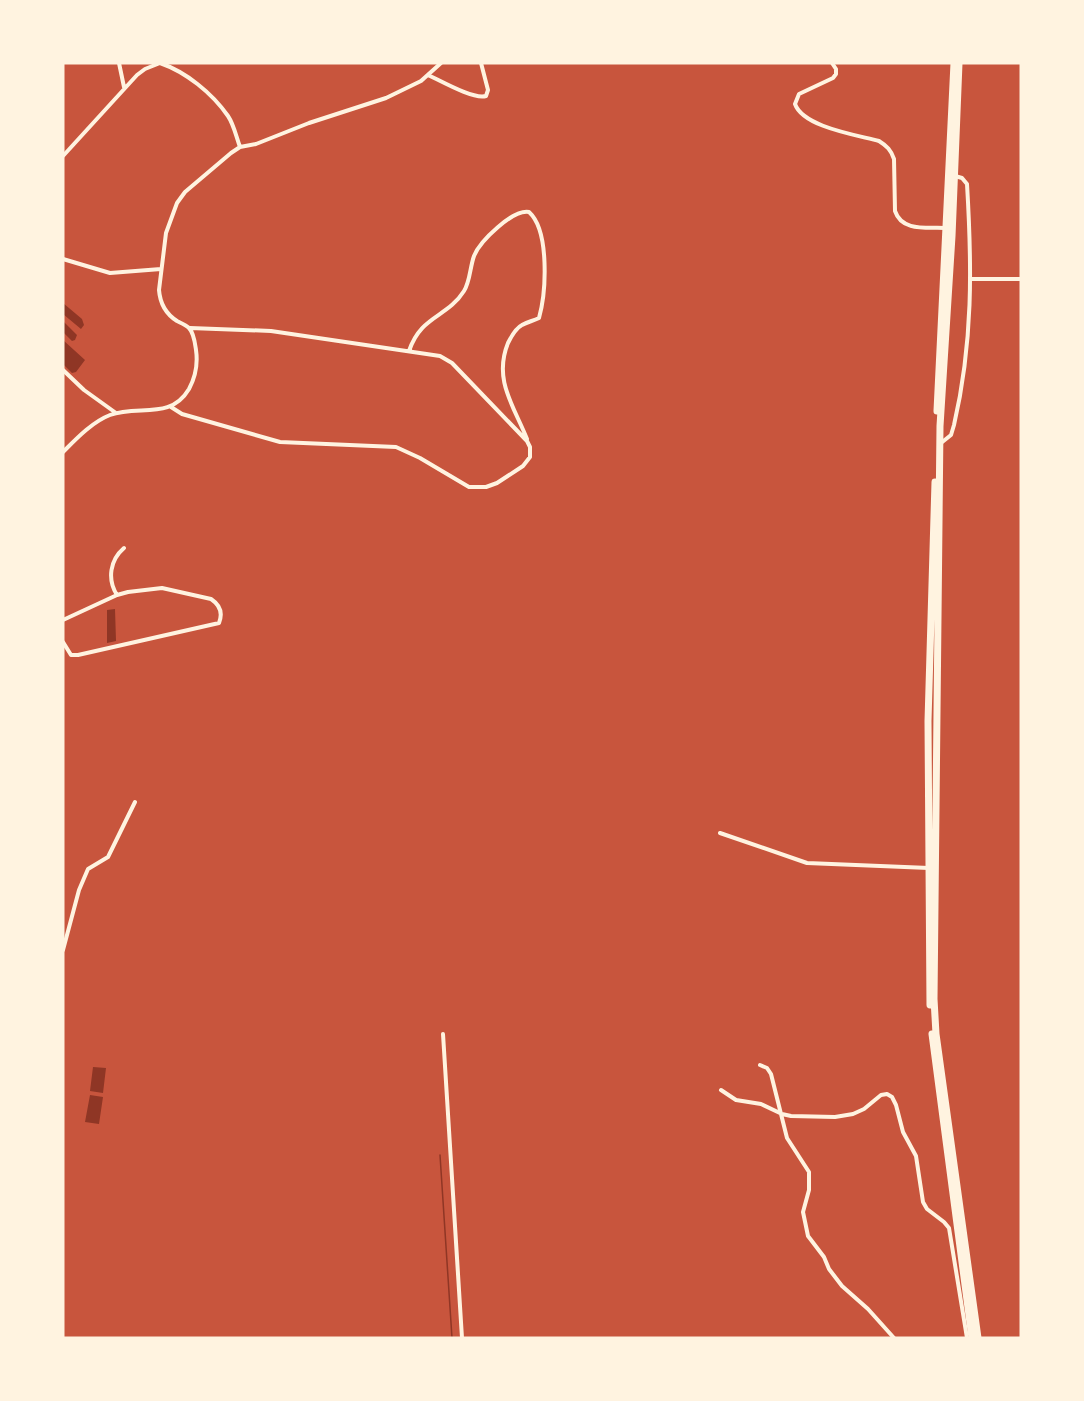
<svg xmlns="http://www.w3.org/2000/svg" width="1084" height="1401" font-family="'Nunito Sans',sans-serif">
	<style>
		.water { fill: #8f3625 }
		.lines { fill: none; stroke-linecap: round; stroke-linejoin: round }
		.stream { stroke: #8f3625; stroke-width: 1.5 }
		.minor { stroke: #fff3e0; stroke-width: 4 }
		.motorway { stroke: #fff3e0; stroke-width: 7 }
	</style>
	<rect width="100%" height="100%" fill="#c8553d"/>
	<!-- water -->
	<path class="water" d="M 63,303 L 82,319 L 84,325 L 81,329 L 63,314 Z
		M 63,321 L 77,335 L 75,340 L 72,341 L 63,332 Z
		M 63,340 L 85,360 L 76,372 L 72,373 L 63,364 Z
		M 115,609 L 116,641 L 107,643 L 107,610 Z
		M 93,1067 L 106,1068 L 103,1093 L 90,1091 Z
		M 90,1095 L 103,1097 L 99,1124 L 85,1122 Z"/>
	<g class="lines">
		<!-- stream -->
		<path class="stream" d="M 440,1155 L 452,1338"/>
		<!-- minor -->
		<path class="minor" d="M 119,63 L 124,87
			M 160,63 C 186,72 212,93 228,116 C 234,125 236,136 240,147
			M 832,63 L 836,69 L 836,74 L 833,78 L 799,94 L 795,104 C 803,127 857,135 879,141 C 887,146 891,150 894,159 L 895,211 C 902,232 927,227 945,228
			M 428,75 C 441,81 474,100 486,96 L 488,90 L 481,63
			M 63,156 L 137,75 L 145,69 L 160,63
			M 63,259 L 110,273 L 161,269
			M 970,279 L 1021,279
			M 409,351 C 421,315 447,318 464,291 C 470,282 470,267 474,256 C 480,241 513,209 529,212 C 550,231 546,293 539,318 C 533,321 527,322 522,325 C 516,328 511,337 508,343 C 493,380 514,406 527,439
			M 63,370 L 84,390 L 116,413
			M 171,407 L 182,414 L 280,442 L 396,447 L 420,458 L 469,487 L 486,487 L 497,483 L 523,466 L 530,457 L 530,447 L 527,441 L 452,363 L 440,356 L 271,331 L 190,328
			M 941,443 L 951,435 L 954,425 C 973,343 972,267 967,184 L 962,178 L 955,176
			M 63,452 C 76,439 92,422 110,415 C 138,404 170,421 189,389 C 196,376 198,364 196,350 C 195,343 194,333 189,328 C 186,325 181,323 177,321 C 166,314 160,303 159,290 L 166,233 L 177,203 L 185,192 L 231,153 L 240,147 L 256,144 L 309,123 L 386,98 L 421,81 L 441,63
			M 63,620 L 117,595
			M 63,642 L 71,655 L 78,655 L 219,623 C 223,613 220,605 211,599 L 162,588 L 128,592 L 117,595 C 107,579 110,560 124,548
			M 720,833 L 807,863 L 929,868
			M 63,950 L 79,890 L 88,869 L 108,857 L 135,802
			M 443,1034 L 462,1338
			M 760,1065 L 767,1068 L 771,1074 L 787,1138 L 809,1172 L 809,1190 L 803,1212 L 808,1236 L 824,1257 L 829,1269 L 842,1286 L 868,1309 L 894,1338
			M 721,1090 L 736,1100 L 761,1104 L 782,1114 L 791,1116 L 835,1117 L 853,1114 L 864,1109 L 881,1095 L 887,1094 L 892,1097 L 896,1105 L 903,1132 L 916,1156 L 923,1202 L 927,1209 L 944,1222 L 949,1228 L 967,1338"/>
		<!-- motorway -->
		<path class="motorway" d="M 959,63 L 952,236 L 940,426 L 934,999 L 936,1034 L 978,1338
			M 937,411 L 954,63
			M 930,1005 L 928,721 L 935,482
			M 932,1034 L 972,1338"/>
	</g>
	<!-- border -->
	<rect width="1084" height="1401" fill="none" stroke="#fff3e0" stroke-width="129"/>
</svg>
